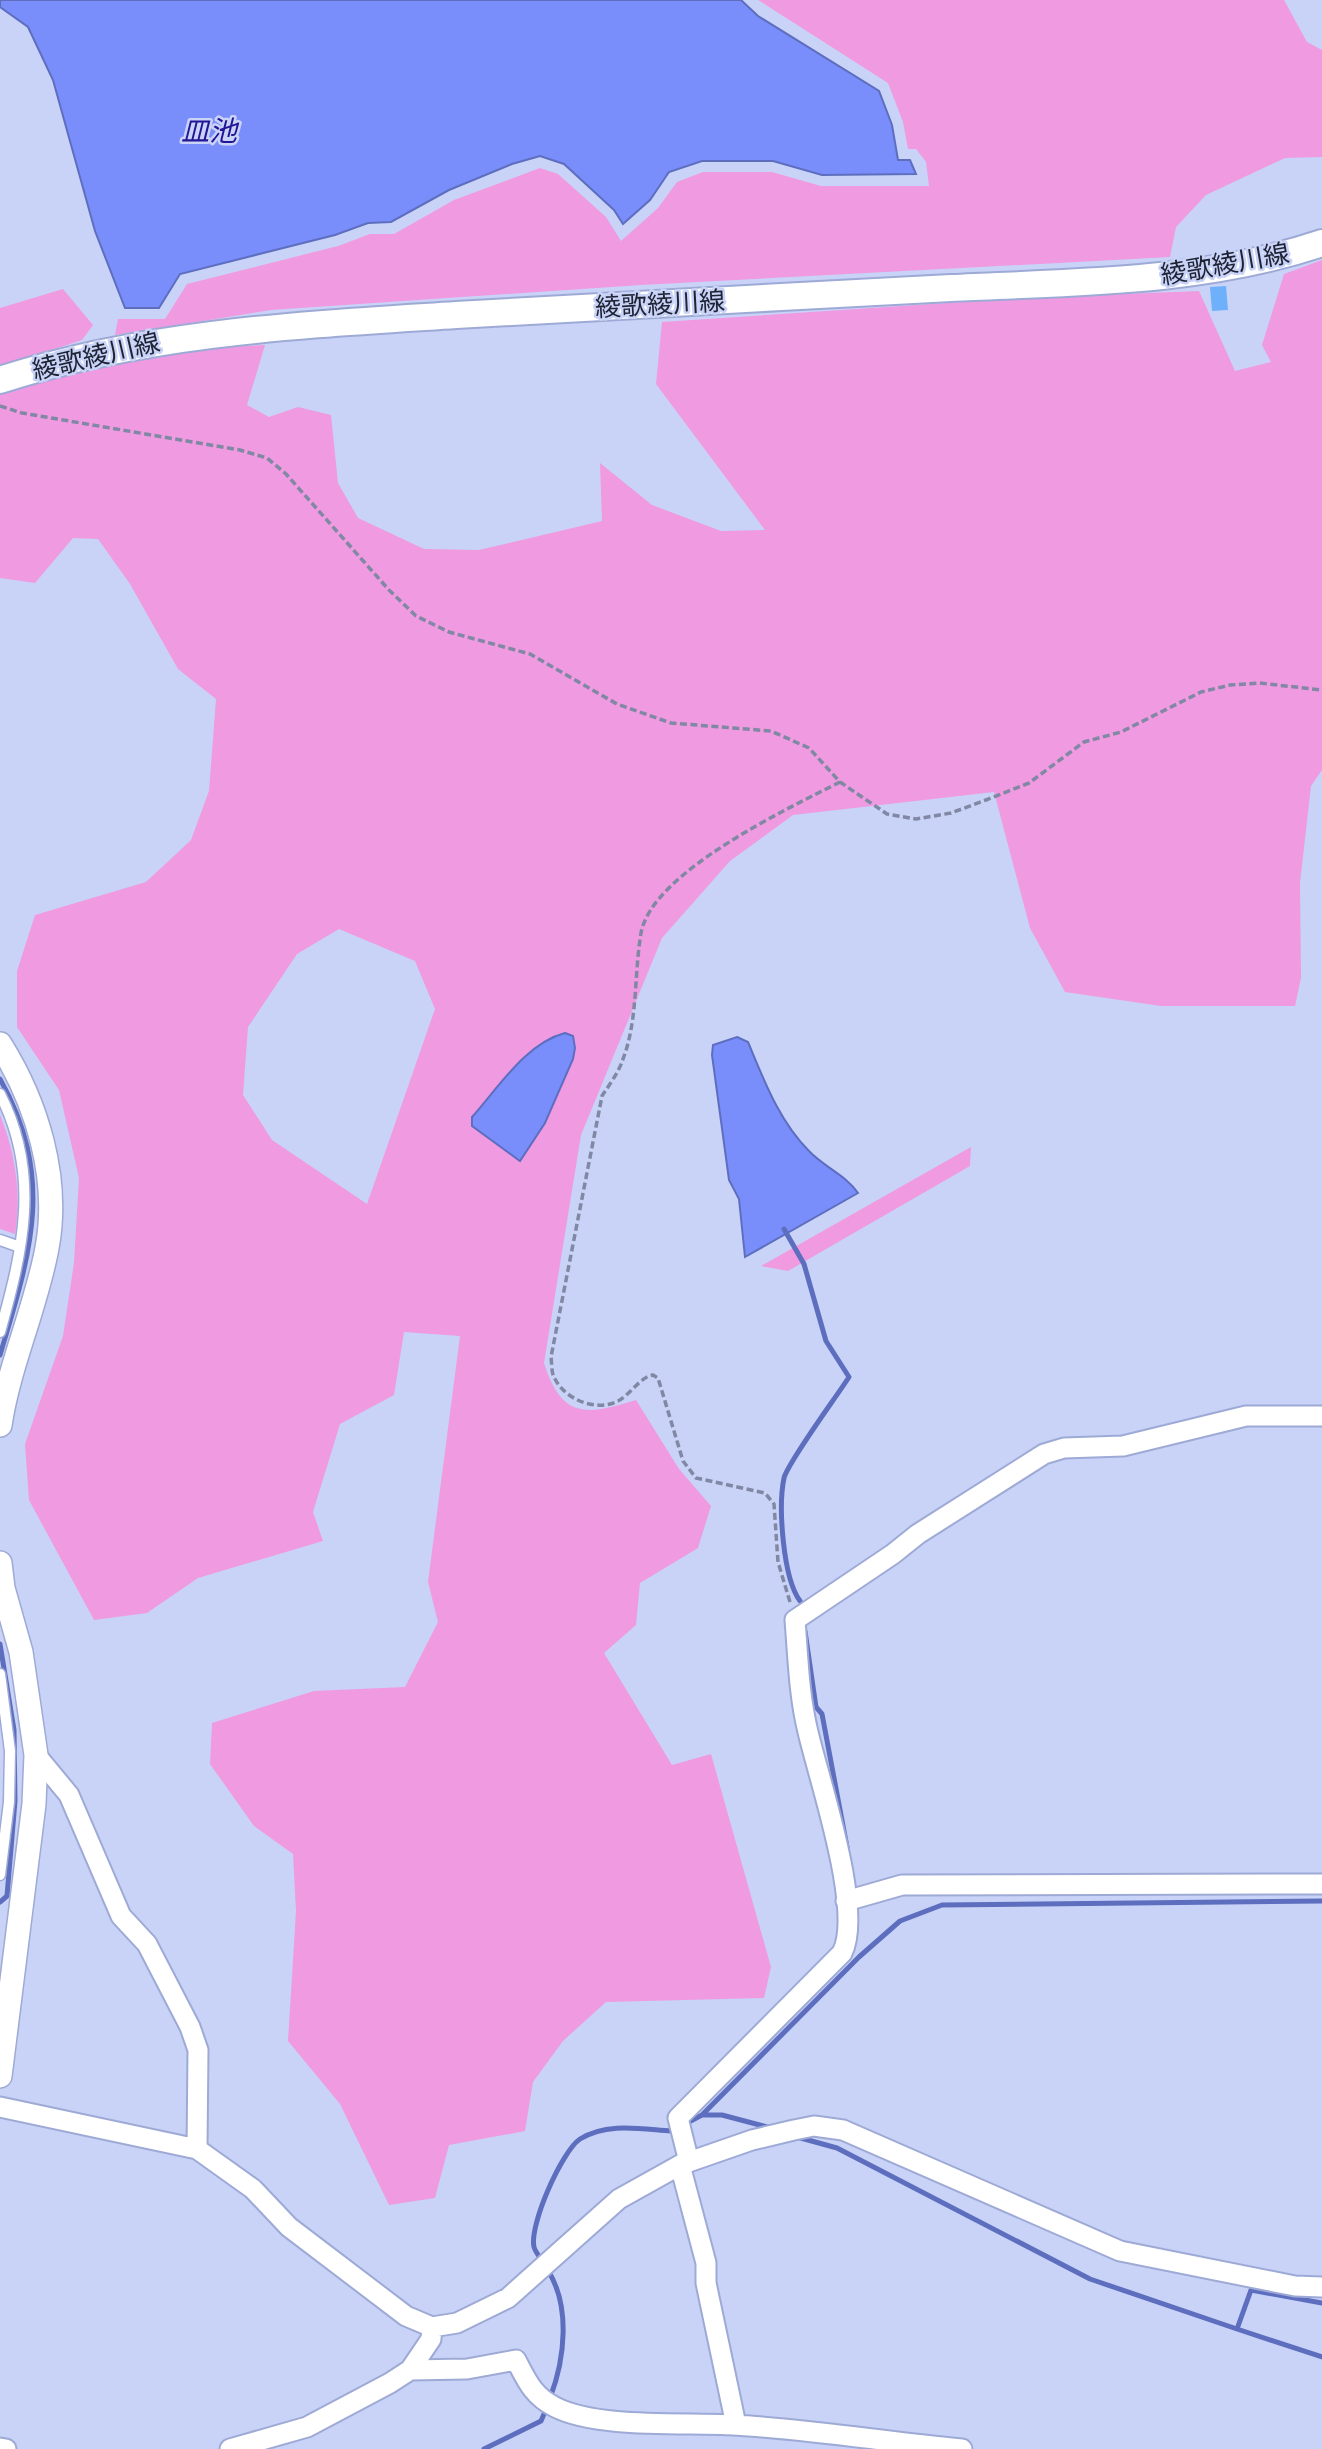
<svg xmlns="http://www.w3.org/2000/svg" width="1322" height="2449" font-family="'Sofia Sans Condensed','Noto Sans JP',sans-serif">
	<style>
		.green { fill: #f09ae1; fill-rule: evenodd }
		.water { fill: #798efb; stroke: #5e6ebf; stroke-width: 2 }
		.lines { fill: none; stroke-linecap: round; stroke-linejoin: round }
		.stream { stroke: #5e6ebf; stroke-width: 5 }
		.building { fill: #6fb0fb }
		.service-casing { stroke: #9eaad6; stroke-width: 13 }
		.minor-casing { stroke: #9eaad6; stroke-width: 23 }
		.tertiary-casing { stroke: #9eaad6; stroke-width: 26 }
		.secondary-casing { stroke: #9eaad6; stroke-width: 30 }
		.path { stroke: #8088a3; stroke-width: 3.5; stroke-dasharray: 7 3.5; stroke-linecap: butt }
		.service { stroke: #fff; stroke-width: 10 }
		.minor { stroke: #fff; stroke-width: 19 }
		.tertiary { stroke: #fff; stroke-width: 23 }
		.secondary { stroke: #fff; stroke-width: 26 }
		.labels { text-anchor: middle; stroke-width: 5; stroke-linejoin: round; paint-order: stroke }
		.street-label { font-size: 26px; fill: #1e2333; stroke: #c9d3f7 }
		.water-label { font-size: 28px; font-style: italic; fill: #221495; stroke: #c9d3f7 }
	</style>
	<rect width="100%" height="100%" fill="#c9d3f7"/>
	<!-- green -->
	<path class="green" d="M 758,0 L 1284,0 L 1307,42 L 1322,50 L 1322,157 L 1285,158 L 1206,195 L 1176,227 L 1170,257 L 641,285 L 271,310 L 115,335 L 118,319 L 165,319 L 187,284 L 338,246 L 370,234 L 394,234 L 454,200 L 540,168 L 558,174 L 606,217 L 621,241 L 658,208 L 677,182 L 703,172 L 772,172 L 821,186 L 929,186 L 926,162 L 916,149 L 908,149 L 903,122 L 888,83 Z
		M 1322,260 L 1322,770 L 1311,786 L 1300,883 L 1301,978 L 1295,1006 L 1161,1006 L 1065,992 L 1030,928 L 994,792 L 793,815 L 730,861 L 662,938 L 581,1135 L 544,1363 C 562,1420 587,1415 636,1400 L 679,1469 L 711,1506 L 698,1548 L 640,1583 L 636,1625 L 604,1653 L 672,1765 L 711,1754 L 771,1967 L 764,1998 L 606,2002 L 563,2041 L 533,2082 L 525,2131 L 449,2145 L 435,2198 L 389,2205 L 340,2104 L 288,2041 L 296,1911 L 293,1854 L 254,1826 L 210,1764 L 212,1723 L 314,1691 L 405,1687 L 438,1622 L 428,1582 L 460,1336 L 404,1332 L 394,1395 L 340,1424 L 313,1512 L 323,1541 L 198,1578 L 147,1613 L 94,1620 L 29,1500 L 25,1444 L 63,1336 L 74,1263 L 79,1178 L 59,1090 L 17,1027 L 17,971 L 35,915 L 146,882 L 191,840 L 209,791 L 216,699 L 178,669 L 130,584 L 98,539 L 73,538 L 35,583 L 0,578 L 0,392 L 150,351 L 265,345 L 247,405 L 269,417 L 298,407 L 331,415 L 338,483 L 358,518 L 424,549 L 479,550 L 602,521 L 600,463 L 652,505 L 721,531 L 765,530 L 656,384 L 662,322 L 1021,298 L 1199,291 L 1235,371 L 1271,362 L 1262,345 L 1284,274 ZM 339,929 L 415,961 L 435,1009 L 367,1204 L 272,1140 L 243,1095 L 248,1027 L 297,954 Z
		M 63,289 L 93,325 L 82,340 L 0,367 L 0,308 Z
		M 0,1115 C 15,1152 22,1194 15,1234 L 0,1229 Z
		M 971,1147 L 970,1166 L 788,1271 L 761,1266 Z"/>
	<!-- water -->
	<path class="water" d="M 0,0 L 741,0 L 758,16 L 879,91 L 892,125 L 898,160 L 910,160 L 916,174 L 822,175 L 773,161 L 702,161 L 669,172 L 650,200 L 623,224 L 614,210 L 564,164 L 540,156 L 512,164 L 449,190 L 391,222 L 368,223 L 335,235 L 180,274 L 159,308 L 125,308 L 95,231 L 53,80 L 28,27 L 0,7 Z
		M 565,1033 L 573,1036 L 575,1048 L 573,1059 L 545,1123 L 520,1161 L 472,1126 L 472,1117 C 498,1088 526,1043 565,1033 Z
		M 737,1037 L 748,1042 C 764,1080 779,1121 809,1151 C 824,1167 847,1176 858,1193 L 745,1257 L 739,1199 L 729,1180 L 712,1055 L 713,1045 Z"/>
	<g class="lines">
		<!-- stream -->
		<path class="stream" d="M 0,1079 C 56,1179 30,1254 0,1355
			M 784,1229 L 804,1264 L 826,1341 L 849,1377 C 837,1396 788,1462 784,1478 C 778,1507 783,1578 800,1601
			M 805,1631 L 816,1707 L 822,1714 L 847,1847
			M 0,1644 L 14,1730 L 15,1801 L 7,1896 L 0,1902
			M 702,2115 L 722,2115 L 771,2128
			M 685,2124 L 702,2115 L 859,1957 L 900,1921 L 942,1905 L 1322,1901
			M 797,2137 L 837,2148 L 1090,2279 L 1237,2329 L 1251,2290 L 1322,2303
			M 542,2261 C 539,2256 535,2251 534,2247 C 529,2225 562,2151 580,2139 C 607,2122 641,2129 671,2131 L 676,2128
			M 547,2269 C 571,2305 565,2359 550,2398
			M 1237,2329 L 1322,2357
			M 484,2449 L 541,2421 L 547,2407"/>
	</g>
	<!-- building -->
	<path class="building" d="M 1226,286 L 1228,310 L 1212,311 L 1210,287 Z"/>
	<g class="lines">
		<!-- service casing -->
		<g class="service-casing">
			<path id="service" d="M 0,1094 C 41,1174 23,1250 0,1332
				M 0,1240 L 20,1247
				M 0,1674 L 10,1751 L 9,1802 L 0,1875"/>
		</g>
		<!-- minor casing -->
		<g class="minor-casing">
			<path id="minor" d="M 36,1755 L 69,1795 L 121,1916 L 147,1944 L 190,2027 L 198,2050 L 197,2149
				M 846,1901 L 902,1885 L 1322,1884
				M 0,2107 L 197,2149 L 253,2189 L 289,2227 L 406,2316 L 432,2327 L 457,2323 L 508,2298 L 619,2199 L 680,2165 L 752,2140 L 794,2130 L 814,2126 L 843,2130 L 1120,2251 L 1295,2286 L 1322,2287
				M 689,2162 L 678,2118 L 842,1953 C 864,1911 819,1780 808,1732 C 799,1696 798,1657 795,1620 L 893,1554 L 918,1534 L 1044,1454 L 1064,1448 L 1123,1446 L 1246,1416 L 1322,1416
				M 680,2165 L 706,2263 L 706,2283 L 736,2425
				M 410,2370 L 467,2369 L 516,2360 C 527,2381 533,2396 555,2407 C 598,2429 686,2422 734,2425 C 810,2429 886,2442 962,2449
				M 0,2448 L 6,2449
				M 230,2449 L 307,2427 L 390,2383 L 410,2370 L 431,2339 L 432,2327"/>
		</g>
		<!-- tertiary casing -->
		<g class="tertiary-casing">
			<path id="tertiary" d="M 0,1044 C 37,1103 60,1178 47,1248 C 36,1308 9,1365 0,1425
				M 0,1563 L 3,1588 L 21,1652 L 36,1755 L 34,1804 L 0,2076"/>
		</g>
		<!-- secondary casing -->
		<g class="secondary-casing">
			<path id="secondary" d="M 0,380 C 148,332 302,325 456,315 C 621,305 786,297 951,288 C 1075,282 1203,283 1322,243"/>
		</g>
		<!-- path -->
		<path class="path" d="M 0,406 L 22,413 L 240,450 L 267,458 L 286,474 L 389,590 L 416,616 L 449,632 L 530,654 L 617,704 L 671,723 L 771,731 L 809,748 L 840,782 L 887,814 L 916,819 L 951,813 L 986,800 L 1029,783 L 1084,742 L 1121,732 L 1201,692 L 1230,685 L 1259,683 L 1322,690
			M 790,1602 L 778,1562 L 774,1504 L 765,1493 L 696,1478 L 683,1461 L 658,1378 L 653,1375 C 640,1377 631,1394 618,1401 C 596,1412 566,1400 555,1379 C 551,1373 552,1364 551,1357 L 602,1096 C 609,1085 619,1072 623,1059 C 638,1020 634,974 641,933 C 652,872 789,808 840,782"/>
		<!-- service -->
		<use href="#service" class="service"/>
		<!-- minor -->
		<use href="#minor" class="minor"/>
		<!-- tertiary -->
		<use href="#tertiary" class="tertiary"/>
		<!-- secondary -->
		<use href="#secondary" class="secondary"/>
	</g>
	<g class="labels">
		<!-- street labels -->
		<g class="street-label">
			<text transform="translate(1225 264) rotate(-10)" y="9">綾歌綾川線</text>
			<text transform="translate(660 304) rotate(-3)" y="9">綾歌綾川線</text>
			<text transform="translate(96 356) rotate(-13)" y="9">綾歌綾川線</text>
		</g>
		<!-- water labels -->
		<g class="water-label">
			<text x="209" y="141">皿池</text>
		</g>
	</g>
</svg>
